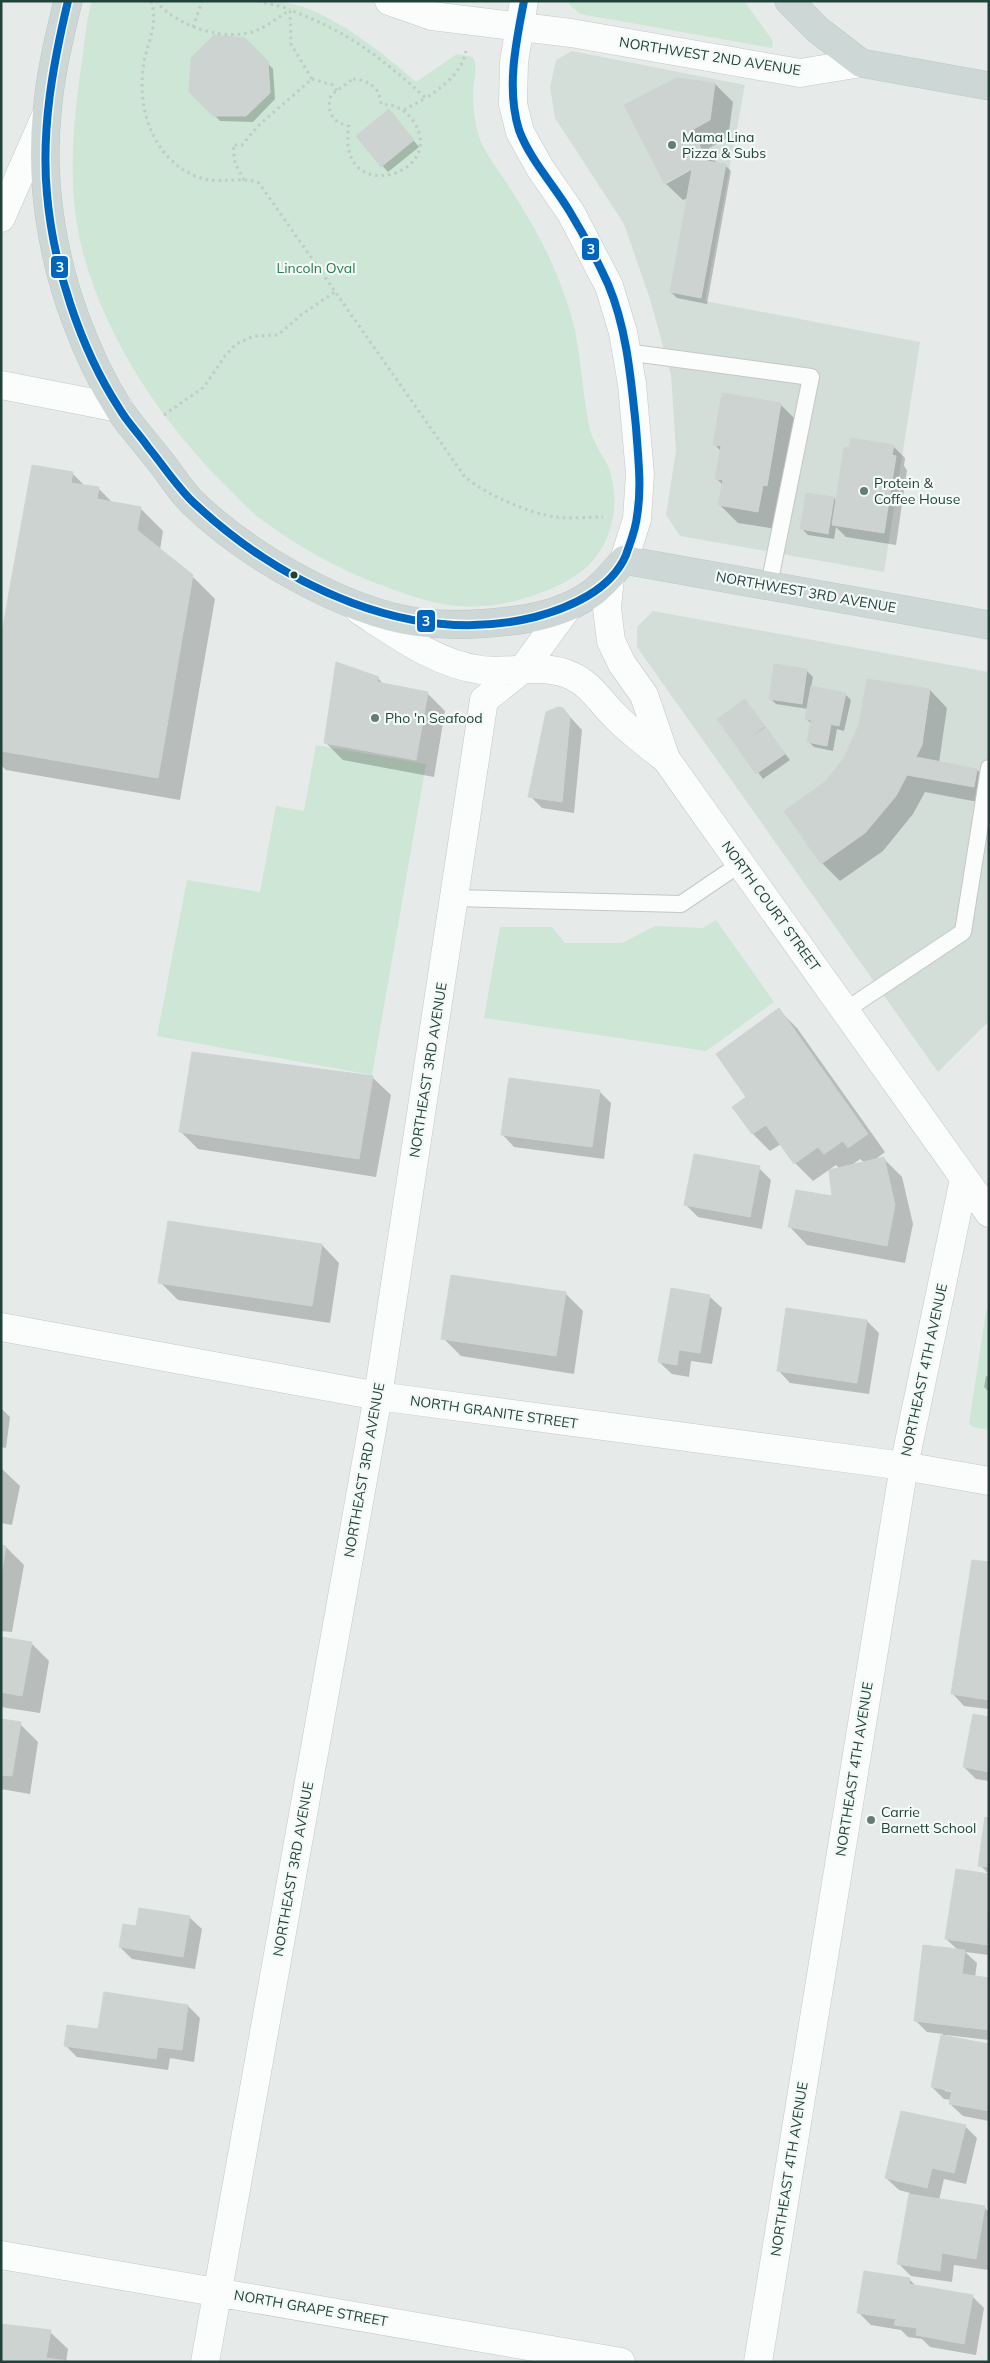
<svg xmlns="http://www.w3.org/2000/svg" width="990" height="2363" font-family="Mulish,sans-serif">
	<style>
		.built { fill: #d3ded9 }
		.green { fill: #cde6d5 }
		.shadow { fill: #0003; fill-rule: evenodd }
		.building { fill: #ccd3d0; stroke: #ced4d2 }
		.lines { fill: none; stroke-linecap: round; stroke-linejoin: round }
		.lane-casing { stroke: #c3c8c6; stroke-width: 18 }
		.street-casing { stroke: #c3c8c6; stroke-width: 29 }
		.primary-casing { stroke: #bdc7c4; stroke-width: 29 }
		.path { stroke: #c1cbc9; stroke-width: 3; stroke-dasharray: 2.5 4; stroke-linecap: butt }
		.lane { stroke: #fbfcfc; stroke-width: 16 }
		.street { stroke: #fbfcfc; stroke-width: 28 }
		.primary { stroke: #cdd7d5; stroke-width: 28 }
		.bus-1-casing { stroke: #f4faf7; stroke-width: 11 }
		.bus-1 { stroke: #0065bd; stroke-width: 8 }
		.poi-dot { fill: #657d77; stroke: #f4faf7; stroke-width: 2 }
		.bus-dot { fill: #20423a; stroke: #f4faf7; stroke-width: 2 }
		.labels { text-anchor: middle; stroke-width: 4.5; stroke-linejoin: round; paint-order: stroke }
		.street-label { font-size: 14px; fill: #20423a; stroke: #f4faf7 }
		.poi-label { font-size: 14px; fill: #20423a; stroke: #f4faf7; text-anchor: start }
		.park-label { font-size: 14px; fill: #257e49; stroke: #f4faf7 }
		.line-badge { stroke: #f4faf7; stroke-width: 2 }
		.badge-label { font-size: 14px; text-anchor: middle; font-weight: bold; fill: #fff }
	</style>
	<rect width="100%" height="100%" fill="#e6ebe9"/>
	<!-- built -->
	<path class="built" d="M 572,51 L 745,85 L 705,301 L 920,342 L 884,572 L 680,536 L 666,515 L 676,451 L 671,375 L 650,299 L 624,224 L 555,118 L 550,87 L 556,60 Z
		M 653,611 L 989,672 L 989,1021 L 938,1072 L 637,647 L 637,627 Z"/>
	<!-- green -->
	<path class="green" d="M 92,1 L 279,1 C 289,4 300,5 309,9 C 349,26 384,54 416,82 L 457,54 L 473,57 C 479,69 473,80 473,93 C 473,110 475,128 482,144 C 488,157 498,170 506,182 C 523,209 541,237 553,266 C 562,286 570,309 575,330 C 581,362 583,394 589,426 C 592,441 601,452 608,466 C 614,481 616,502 613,517 C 605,560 578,579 540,593 C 477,616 441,608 381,585 C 337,569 295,545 258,517 C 248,509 239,499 231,491 C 163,425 104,338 81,245 C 67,184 73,122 82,60 C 85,41 86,20 92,1 Z
		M 569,1 L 744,1 L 773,41 L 772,48 L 580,14 L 569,4 Z
		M 316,745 L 426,764 L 372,1075 L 157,1036 L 187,880 L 260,892 L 276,806 L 304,811 Z
		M 716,920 L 774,1002 L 706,1051 L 484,1018 L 500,927 L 552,927 L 565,943 L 622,943 L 655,926 L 703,928 Z
		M 989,1310 L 989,1430 L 973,1427 L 969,1424 L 986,1311 Z"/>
	<!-- shadow -->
	<path class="shadow" d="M 245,39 L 273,69 L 275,99 L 253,122 L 220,121 L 191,91 Z
		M 678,79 L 715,84 L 733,102 L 728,138 L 709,148 L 717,164 L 725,165 L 731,171 L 707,304 L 677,298 L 671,292 L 688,198 L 683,200 L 665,183 L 625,105 ZM 693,167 L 693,169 L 666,184 L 665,181 Z
		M 395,117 L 419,147 L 388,172 L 357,137 Z
		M 780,404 L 798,422 L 776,529 L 738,523 L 720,505 L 723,485 L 716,478 L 721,451 L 714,444 Z
		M 893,446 L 905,458 L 904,466 L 907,470 L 896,545 L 846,537 L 836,527 L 834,539 L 808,535 L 802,529 L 807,494 L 834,498 L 837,501 Z
		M 72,473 L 85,486 L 98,488 L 113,503 L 140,508 L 163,531 L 160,550 L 192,576 L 215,599 L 180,800 L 6,770 L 1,765 L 1,645 Z
		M 776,666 L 807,671 L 813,677 L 811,688 L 845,694 L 851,700 L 844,731 L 837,729 L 833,751 L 814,747 L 808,741 L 812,724 L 806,719 L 808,709 L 776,704 L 770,698 Z
		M 378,678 L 384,685 L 427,693 L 445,711 L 434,777 L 343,760 L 325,742 Z
		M 930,690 L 947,708 L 939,763 L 977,770 L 989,782 L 989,804 L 925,792 L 913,814 L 883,851 L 840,881 L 822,863 L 826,783 Z
		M 745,701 L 790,760 L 763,779 L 719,720 Z
		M 563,709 L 582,730 L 574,813 L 542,808 L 530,796 Z
		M 779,1010 L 797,1028 L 885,1152 L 872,1162 L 884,1159 L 902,1177 L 913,1224 L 905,1263 L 807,1245 L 790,1227 L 833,1197 L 840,1169 L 836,1165 L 813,1181 L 795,1163 L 781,1144 L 770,1151 L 753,1134 L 748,1097 ZM 860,1159 L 865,1163 L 849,1167 Z
		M 193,1053 L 373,1078 L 391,1095 L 376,1177 L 198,1149 L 180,1131 Z
		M 599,1091 L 611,1103 L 604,1159 L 514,1147 L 502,1134 Z
		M 759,1168 L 771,1180 L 762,1229 L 698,1217 L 686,1205 Z
		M 322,1245 L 339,1263 L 330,1323 L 178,1300 L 160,1282 Z
		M 565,1293 L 583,1311 L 574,1374 L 461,1356 L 443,1338 Z
		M 709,1296 L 722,1308 L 712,1364 L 691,1361 L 689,1377 L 672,1374 L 659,1362 Z
		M 867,1321 L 879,1333 L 869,1394 L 790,1383 L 778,1370 Z
		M 986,1376 L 989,1377 L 989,1392 L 984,1387 Z
		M 1,1408 L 10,1417 L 6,1448 L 1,1447 Z
		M 1,1468 L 20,1486 L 12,1525 L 1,1523 Z
		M 1,1547 L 6,1547 L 24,1565 L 12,1632 L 1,1631 Z
		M 989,1563 L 989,1709 L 964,1706 L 952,1693 Z
		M 1,1636 L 4,1639 L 31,1643 L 49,1661 L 40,1713 L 1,1707 Z
		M 989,1718 L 989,1781 L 976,1779 L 964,1767 Z
		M 1,1721 L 20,1724 L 38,1742 L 30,1794 L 1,1789 Z
		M 989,1819 L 989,1874 L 980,1865 Z
		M 989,1875 L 989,1955 L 965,1952 L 977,1963 L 975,1977 L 989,1979 L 989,2040 L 946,2035 L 945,2037 L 989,2045 L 989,2121 L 963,2116 L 950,2104 L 951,2100 L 944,2099 L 932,2087 L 943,2034 L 927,2032 L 915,2020 L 958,1950 L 946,1939 ZM 945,2088 L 958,2091 L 958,2093 L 945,2091 Z
		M 189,1917 L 202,1929 L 195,1969 L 132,1959 L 120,1947 Z
		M 188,2006 L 200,2018 L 194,2062 L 170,2058 L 168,2070 L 77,2057 L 65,2045 L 99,2031 Z
		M 965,2126 L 977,2138 L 966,2184 L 944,2179 L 939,2200 L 984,2207 L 989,2212 L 988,2270 L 954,2265 L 952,2282 L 911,2276 L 899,2264 L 910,2193 L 899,2190 L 886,2178 Z
		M 909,2279 L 917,2287 L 972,2296 L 984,2308 L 976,2355 L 930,2347 L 922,2339 L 908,2337 L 901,2330 L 871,2325 L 858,2312 Z
		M 50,2332 L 68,2349 L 66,2362 L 1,2362 Z"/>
	<!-- building -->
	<path class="building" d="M 214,35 L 245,38 L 268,61 L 270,93 L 246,116 L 213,116 L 189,92 L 191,58 Z
		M 677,78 L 715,83 L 710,120 L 692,130 L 707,161 L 664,183 L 624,105 Z
		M 389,109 L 414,140 L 381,167 L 356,136 Z
		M 707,161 L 726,164 L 701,298 L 670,292 L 692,169 Z
		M 722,393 L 781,403 L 767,486 L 763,485 L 758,512 L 718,505 L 723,480 L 715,479 L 721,446 L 713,445 Z
		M 851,438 L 894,445 L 892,455 L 896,456 L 884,533 L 832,525 L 844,447 L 849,448 Z
		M 32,465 L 73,472 L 71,483 L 99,487 L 97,499 L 141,507 L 137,530 L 193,575 L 158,778 L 1,751 L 1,637 Z
		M 806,493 L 834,497 L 828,534 L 800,529 Z
		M 336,662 L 379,677 L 377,682 L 428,692 L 416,760 L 324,743 Z
		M 774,664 L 807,669 L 802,704 L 769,699 Z
		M 867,679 L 930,689 L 922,745 L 916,757 L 977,769 L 974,787 L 907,775 L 896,796 L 865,833 L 821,864 L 784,811 L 825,782 L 844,758 L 859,725 Z
		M 811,686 L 846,693 L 839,726 L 805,719 Z
		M 745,699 L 765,726 L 737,747 L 717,719 Z
		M 558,707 L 563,708 L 570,717 L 562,802 L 528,797 L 546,712 Z
		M 811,721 L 831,724 L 827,746 L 807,742 Z
		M 766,727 L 785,754 L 756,774 L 737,747 Z
		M 779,1008 L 868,1134 L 848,1148 L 843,1141 L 824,1154 L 818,1147 L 794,1164 L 766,1125 L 752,1134 L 732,1107 L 746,1097 L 716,1054 Z
		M 192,1052 L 373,1076 L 359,1159 L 179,1132 Z
		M 509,1078 L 600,1090 L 592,1147 L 501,1135 Z
		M 694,1154 L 760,1166 L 750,1217 L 684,1205 Z
		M 884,1157 L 895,1205 L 887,1246 L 788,1227 L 796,1190 L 832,1196 L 829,1170 Z
		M 168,1221 L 322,1244 L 312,1306 L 158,1283 Z
		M 451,1275 L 566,1292 L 556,1356 L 441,1339 Z
		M 671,1288 L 710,1295 L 700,1353 L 679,1350 L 677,1365 L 658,1362 Z
		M 786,1308 L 867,1320 L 857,1383 L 777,1371 Z
		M 1,1545 L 6,1546 L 1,1576 Z
		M 972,1560 L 989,1562 L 989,1700 L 951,1694 Z
		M 1,1637 L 32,1642 L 22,1696 L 1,1692 Z
		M 973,1714 L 989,1717 L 989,1772 L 963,1767 Z
		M 1,1719 L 21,1722 L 12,1776 L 1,1775 Z
		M 985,1817 L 989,1818 L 989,1867 L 978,1866 Z
		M 956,1869 L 989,1874 L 987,1945 L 945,1939 Z
		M 139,1908 L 190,1916 L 183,1957 L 119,1947 L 123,1924 L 136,1926 Z
		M 923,1945 L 965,1950 L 962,1974 L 989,1978 L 989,2030 L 914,2021 Z
		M 104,1992 L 188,2005 L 182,2050 L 158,2047 L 156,2059 L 64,2046 L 67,2025 L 98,2029 Z
		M 941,2035 L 989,2044 L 989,2111 L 949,2104 L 952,2091 L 931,2087 Z
		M 901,2111 L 966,2125 L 954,2173 L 932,2168 L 927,2188 L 885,2178 Z
		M 909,2194 L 985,2206 L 976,2259 L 942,2253 L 940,2271 L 897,2264 Z
		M 864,2271 L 910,2278 L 909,2284 L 973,2295 L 964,2344 L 916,2335 L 917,2328 L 894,2325 L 896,2319 L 857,2313 Z
		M 1,2324 L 51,2330 L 46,2358 L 76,2362 L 1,2362 Z"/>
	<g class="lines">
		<!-- lane casing -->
		<g class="lane-casing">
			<path id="lane" d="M 626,352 L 811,377 L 769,585
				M 454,898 L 681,904 L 740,864
				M 846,1010 L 963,932 L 989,768"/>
		</g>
		<!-- street casing -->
		<g class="street-casing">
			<path id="street" d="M 389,1 L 432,16 L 571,33 L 800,73 L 861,63
				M 524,1 L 514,62 L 513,104 L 520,132 L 540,168 L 571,213 L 609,286 L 623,332 L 632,384 L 640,474 L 637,519 L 624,560
				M 1,218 L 46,115
				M 1,385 L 119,408
				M 610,577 L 607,608 L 611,641 L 622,664 L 644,695 L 666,759 L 989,1213
				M 359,610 C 396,634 436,664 481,670 C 511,674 543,662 572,676 C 592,685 601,703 616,717 C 631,732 649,746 666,759
				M 1,1327 L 378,1396 L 904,1466 L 989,1481
				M 1,2255 L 621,2362
				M 205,2362 L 378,1396 L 484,700 L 523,669 L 568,607
				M 758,2362 L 904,1466 L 964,1179"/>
		</g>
		<!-- primary casing -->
		<g class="primary-casing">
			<path id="primary" d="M 68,1 C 59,38 50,75 47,113 C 40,182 52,256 76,320 C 87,350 102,382 119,409 C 131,427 147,444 160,461 C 171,475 180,490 192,502 C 245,554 343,611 417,622 C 448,626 479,625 510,621 C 537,618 569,610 592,593 C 604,584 614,572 624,560 L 989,625
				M 789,1 L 818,30 L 861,63 L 989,86"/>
		</g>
		<!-- path -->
		<path class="path" d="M 151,1 C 158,22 150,37 145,57 C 135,103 150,156 195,176 C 218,186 239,175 259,183 L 465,477 C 487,495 528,513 556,517 C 572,519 588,517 603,517
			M 156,1 C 177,27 228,44 260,29 C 270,24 280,16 290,10
			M 258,1 L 290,9
			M 193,27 L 202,1
			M 312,79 L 333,85 L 337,91
			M 353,79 C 368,80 380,87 381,104 C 397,105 408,111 415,124 C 446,176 335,207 349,126 C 332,123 326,110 331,95 Z
			M 404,110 L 426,98
			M 244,180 L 235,163 L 233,145 L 242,145 L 259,125 L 312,79 L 291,44 L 290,10 C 349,32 380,57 426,98 C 443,87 462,72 466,51
			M 164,415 L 204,387 L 225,356 L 236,344 L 254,336 L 278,335 L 301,315 L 336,291"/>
		<!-- lane -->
		<use href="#lane" class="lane"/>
		<!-- street -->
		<use href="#street" class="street"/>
		<!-- primary -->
		<use href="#primary" class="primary"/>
		<!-- bus-1 casing -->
		<g class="bus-1-casing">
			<path id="bus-1" d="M 68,1 C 53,64 41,129 47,194 C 53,265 80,348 119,408 C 127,422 139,434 148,447 C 163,465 177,487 194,503 C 283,586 412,648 535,617 C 569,608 611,590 626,555 C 630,543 636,529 637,516 C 642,487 638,457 636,427 C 631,380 627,329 608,284 C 597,260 584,235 570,212 C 554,185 530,160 519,130 C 506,89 516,42 524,1"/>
		</g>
		<!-- bus-1 -->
		<use href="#bus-1" class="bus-1"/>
	</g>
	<!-- markers -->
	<g class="poi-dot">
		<circle cx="672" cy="145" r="5"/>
		<circle cx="864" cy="491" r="5"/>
		<circle cx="375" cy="718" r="5"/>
		<circle cx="871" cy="1820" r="5"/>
	</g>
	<circle class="bus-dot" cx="294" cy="575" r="4.5"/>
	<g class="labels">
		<!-- street labels -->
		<g class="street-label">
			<text transform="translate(710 56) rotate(9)" y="5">NORTHWEST 2ND AVENUE</text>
			<text transform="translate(806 592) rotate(10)" y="5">NORTHWEST 3RD AVENUE</text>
			<text transform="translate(771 906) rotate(54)" y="5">NORTH COURT STREET</text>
			<text transform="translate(428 1070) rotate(-81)" y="5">NORTHEAST 3RD AVENUE</text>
			<text transform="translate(924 1370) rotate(-78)" y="5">NORTHEAST 4TH AVENUE</text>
			<text transform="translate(494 1412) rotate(8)" y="5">NORTH GRANITE STREET</text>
			<text transform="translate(364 1470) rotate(-80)" y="5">NORTHEAST 3RD AVENUE</text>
			<text transform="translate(854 1769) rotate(-81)" y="5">NORTHEAST 4TH AVENUE</text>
			<text transform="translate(293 1869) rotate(-80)" y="5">NORTHEAST 3RD AVENUE</text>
			<text transform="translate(789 2169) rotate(-81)" y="5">NORTHEAST 4TH AVENUE</text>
			<text transform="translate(311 2308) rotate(10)" y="5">NORTH GRAPE STREET</text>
		</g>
		<!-- poi labels -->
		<g class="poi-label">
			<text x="682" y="142">Mama Lina<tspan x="682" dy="16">Pizza &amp; Subs</tspan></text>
			<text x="874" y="488">Protein &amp;<tspan x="874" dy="16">Coffee House</tspan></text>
			<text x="385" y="723">Pho 'n Seafood</text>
			<text x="881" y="1817">Carrie<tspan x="881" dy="16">Barnett School</tspan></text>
		</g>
		<!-- park labels -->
		<g class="park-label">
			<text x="316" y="273">Lincoln Oval</text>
		</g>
	</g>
	<g class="line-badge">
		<rect x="581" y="237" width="19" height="24" rx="5" fill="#0065bd"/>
		<rect x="50" y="255" width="19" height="24" rx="5" fill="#0065bd"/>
		<rect x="416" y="609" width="20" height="24" rx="5" fill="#0065bd"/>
	</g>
	<g class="badge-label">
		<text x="591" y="254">3</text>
		<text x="60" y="272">3</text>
		<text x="426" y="626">3</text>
	</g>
	<!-- border -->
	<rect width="990" height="2363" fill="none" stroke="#20423a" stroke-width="5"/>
</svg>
